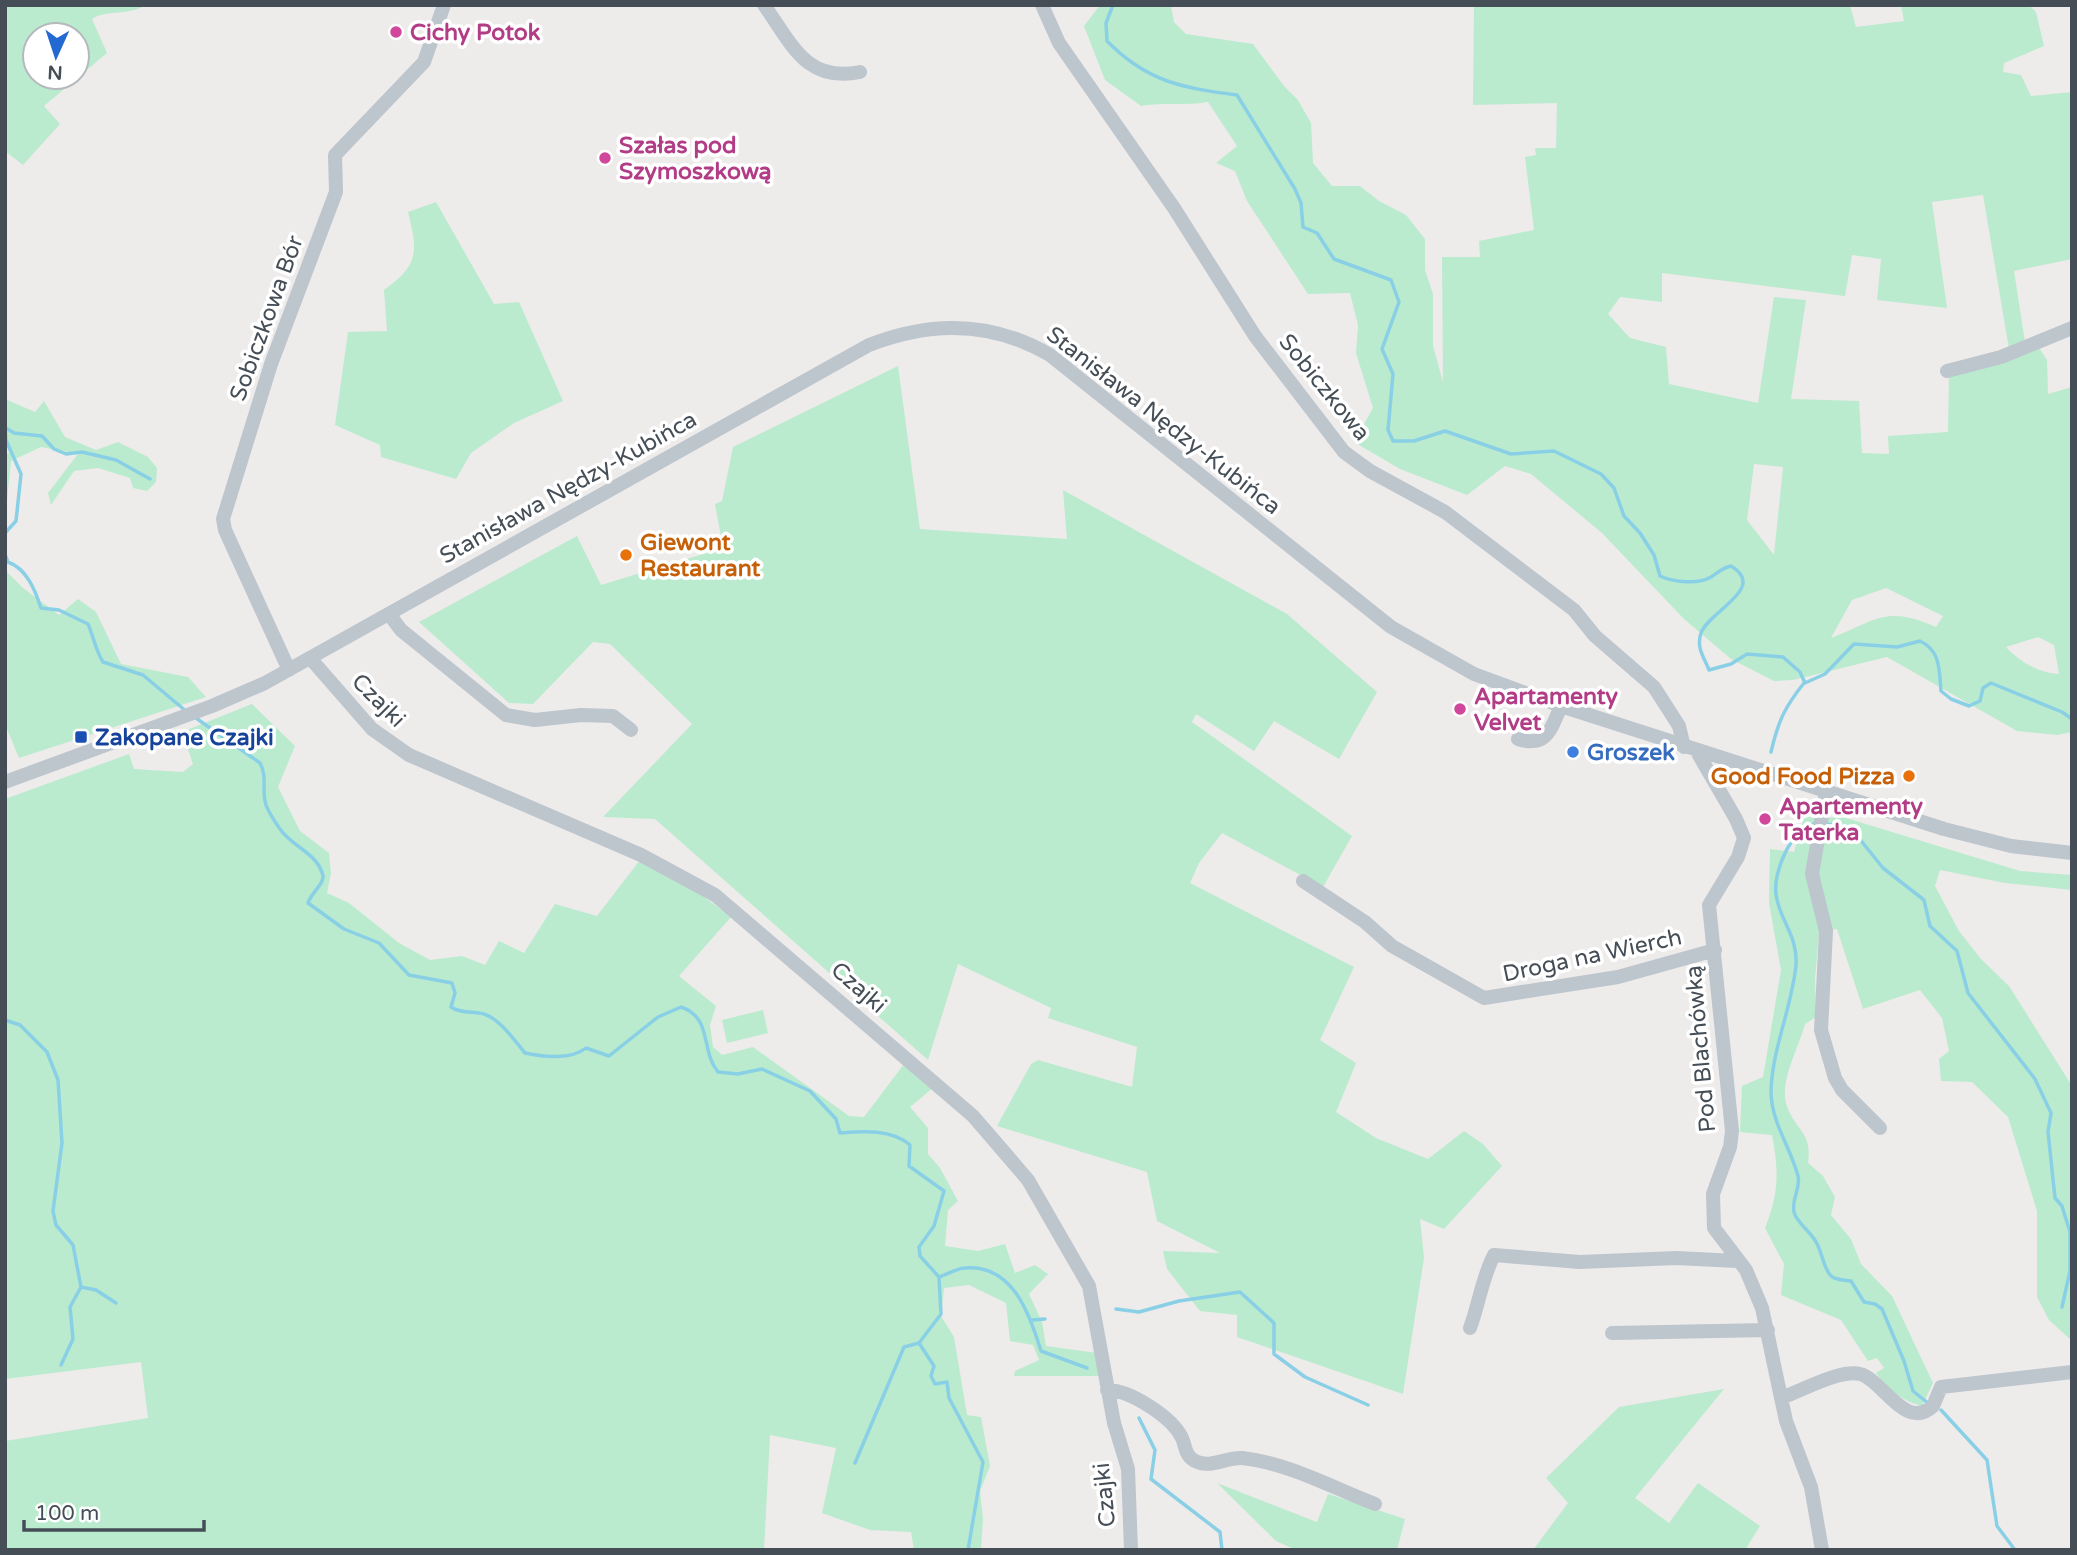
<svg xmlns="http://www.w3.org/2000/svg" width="2077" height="1555" font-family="'Varela Round',sans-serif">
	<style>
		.green { fill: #baebce; fill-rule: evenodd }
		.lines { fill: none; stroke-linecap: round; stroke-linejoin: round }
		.stream { stroke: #89d0e6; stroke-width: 3.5 }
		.minor { stroke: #bdc5cd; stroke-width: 14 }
		.hotel-dot { fill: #d1479c; stroke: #fff; stroke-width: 2.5 }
		.food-dot { fill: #e8710a; stroke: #fff; stroke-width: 2.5 }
		.transit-dot { fill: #1a4fb4; stroke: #fff; stroke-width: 2.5 }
		.shop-dot { fill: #3f7fe0; stroke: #fff; stroke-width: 2.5 }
		.labels { text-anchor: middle; stroke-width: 7; stroke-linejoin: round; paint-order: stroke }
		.hotel-label { font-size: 23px; font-weight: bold; fill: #b23c85; stroke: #fff; text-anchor: start }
		.street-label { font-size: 23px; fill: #454e57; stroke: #fff }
		.food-label { font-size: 23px; font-weight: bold; fill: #c56008; stroke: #fff; text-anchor: start }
		.transit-label { font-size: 23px; font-weight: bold; fill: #164399; stroke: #fff; text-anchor: start }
		.shop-label { font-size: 23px; font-weight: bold; fill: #366cbe; stroke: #fff; text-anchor: start }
	</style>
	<rect width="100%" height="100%" fill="#eeebeb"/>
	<!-- green -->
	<path class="green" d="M 5,5 L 146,5 C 129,16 107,9 92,19 L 107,53 L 44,106 L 60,124 L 23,165 L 5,151 ZM 35,35 L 77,35 L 77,77 L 35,77 Z
		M 1100,5 L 1171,5 L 1174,22 L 1186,34 L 1253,44 L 1284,86 L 1298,100 L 1311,123 L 1313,163 L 1332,186 L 1360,186 L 1379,201 L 1406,215 L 1425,239 L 1425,270 L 1433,294 L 1433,346 L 1443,382 L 1442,257 L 1480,257 L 1479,241 L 1534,230 L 1525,157 L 1536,155 L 1535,148 L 1556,148 L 1557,103 L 1473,105 L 1474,5 L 1850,5 L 1856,27 L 1904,21 L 1901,5 L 2029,5 L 2036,12 L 2044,46 L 2004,63 L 2003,72 L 2021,75 L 2031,96 L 2072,92 L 2072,259 L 2014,271 L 2025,342 L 2009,349 L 1983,195 L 1932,202 L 1947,308 L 1877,300 L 1881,259 L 1852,255 L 1845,296 L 1662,273 L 1662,302 L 1620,297 L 1608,314 L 1630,338 L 1666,347 L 1669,384 L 1758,403 L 1774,297 L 1806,300 L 1791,399 L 1859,401 L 1862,453 L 1889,454 L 1888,436 L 1948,432 L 1949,375 L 2039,348 L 2047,360 L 2048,394 L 2072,387 L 2072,732 L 2057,735 L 2017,731 L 1887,657 L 1793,680 L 1774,681 L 1731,659 L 1684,619 L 1602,533 L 1531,474 L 1505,466 L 1467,495 L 1400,469 L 1354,442 L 1373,408 L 1356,353 L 1358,325 L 1350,293 L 1308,294 L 1247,201 L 1235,171 L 1216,163 L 1237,146 L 1208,102 C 1185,106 1164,102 1141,106 L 1105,80 L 1084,26 ZM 1754,464 L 1783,467 L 1774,555 L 1747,520 ZM 1886,588 L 1943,616 L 1936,627 C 1886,605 1877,620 1831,638 L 1852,600 ZM 2038,637 L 2054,645 L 2059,674 C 2038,673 2020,662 2006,647 Z
		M 436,202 L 494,304 L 519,302 L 563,401 L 514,423 L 471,453 L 456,479 L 381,457 L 380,445 L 335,425 L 348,332 L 387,331 L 384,290 C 419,265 418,252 408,212 Z
		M 898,366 L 920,529 L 1067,539 L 1063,490 L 1287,614 L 1377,692 L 1339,759 L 1274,721 L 1254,751 L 1196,714 L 1192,722 L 1352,836 L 1323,887 L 1222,833 L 1199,863 L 1190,883 L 1354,967 L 1320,1040 L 1356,1063 L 1336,1112 L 1376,1138 L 1428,1159 L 1464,1131 L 1483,1144 L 1502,1166 L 1444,1229 L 1420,1219 L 1424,1258 L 1403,1394 L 1237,1337 L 1237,1315 L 1200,1311 L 1167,1269 L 1163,1251 L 1220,1253 L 1157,1221 L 1147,1172 L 997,1126 L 1031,1064 L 1038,1060 L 1132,1087 L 1137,1047 L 1048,1018 L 1051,1008 L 958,964 L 928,1060 L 655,819 L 603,817 L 692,724 L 610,644 L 593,642 L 533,704 L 509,703 L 419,622 L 577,536 L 601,585 L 723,548 L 715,504 L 722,501 L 733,447 Z
		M 5,399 L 35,412 L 44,401 L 65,437 L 96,450 L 118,442 L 148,457 L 157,468 L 156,482 L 147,491 L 133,488 L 130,478 L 98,468 L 74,471 L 51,505 L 48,493 L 78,454 L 41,447 L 11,461 L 5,521 L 5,455 L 9,453 L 5,440 Z
		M 5,570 L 23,588 L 59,615 L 78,599 L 96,612 L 121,664 L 188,677 L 206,697 L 19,758 L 5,724 Z
		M 252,704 L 295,746 L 278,787 L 300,831 L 329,853 L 331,873 L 327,893 L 349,903 L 399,943 L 430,960 L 462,956 L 485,965 L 499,941 L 524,953 L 555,904 L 597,916 L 640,860 L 692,888 L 731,917 L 679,976 L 716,1006 L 710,1025 L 713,1047 L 722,1055 L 753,1047 L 849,1116 L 864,1117 L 904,1064 L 934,1087 L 910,1107 L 928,1128 L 928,1154 L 940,1168 L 958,1201 L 948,1210 L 945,1246 L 978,1251 L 1005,1244 L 1015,1273 L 1035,1265 L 1048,1274 L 1029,1294 L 1042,1322 L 1046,1346 L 1097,1353 L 1099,1376 L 1014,1376 L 1015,1371 L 1039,1360 L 1033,1345 L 1010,1341 L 1006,1303 L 969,1285 L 944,1288 L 941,1316 L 954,1337 L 967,1415 L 981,1417 L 990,1466 L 980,1491 L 983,1519 L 981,1550 L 914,1550 L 911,1532 L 870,1530 L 822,1513 L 836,1448 L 770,1435 L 764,1550 L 5,1550 L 5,1441 L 148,1418 L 141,1362 L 5,1379 L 5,799 L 129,754 L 134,769 L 183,772 L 193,764 L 182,732 Z
		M 1804,817 L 1846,818 L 2020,871 L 2072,875 L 2072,890 L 2005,883 L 1940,870 L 1935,886 L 1959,931 L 1981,959 L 2009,986 L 2072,1086 L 2072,1341 L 2049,1320 L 2037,1297 L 2037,1211 L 2008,1117 L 1972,1082 L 1941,1081 L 1939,1059 L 1949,1051 L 1942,1018 L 1920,990 L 1863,1009 L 1837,929 L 1819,931 L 1815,980 L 1816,1017 L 1805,1024 C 1799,1047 1780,1080 1786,1103 C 1793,1129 1813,1131 1808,1163 L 1823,1176 L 1835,1197 L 1831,1215 L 1851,1239 L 1861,1264 L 1892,1296 L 1933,1383 L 1922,1406 C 1903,1401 1887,1390 1876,1373 L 1884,1368 L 1877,1358 L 1868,1361 L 1841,1320 L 1781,1295 L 1784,1264 L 1765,1228 C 1779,1193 1779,1172 1772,1135 L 1740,1132 L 1742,1086 L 1763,1077 L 1781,970 L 1769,903 L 1770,849 L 1794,852 Z
		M 763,1010 L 768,1033 L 727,1043 L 722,1020 Z
		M 1724,1389 L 1635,1498 L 1669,1523 L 1698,1483 L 1760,1526 L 1745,1550 L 1533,1550 L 1568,1503 L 1546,1478 L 1619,1407 Z
		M 1217,1483 L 1317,1522 L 1328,1494 L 1405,1519 L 1397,1550 L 1296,1550 L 1276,1541 Z"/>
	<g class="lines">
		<!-- stream -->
		<path class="stream" d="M 1113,5 L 1106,23 L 1107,41 C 1147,82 1183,88 1237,95 L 1295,189 L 1301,203 L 1303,227 L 1317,233 L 1334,259 L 1391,280 L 1399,302 L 1382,349 L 1393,374 L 1388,430 L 1393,441 L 1414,441 L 1445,431 L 1511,454 L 1554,451 L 1601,474 L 1614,488 L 1624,516 L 1640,533 L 1654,555 L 1660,576 C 1673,582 1698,585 1711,577 C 1719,572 1722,568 1731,566 C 1768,588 1709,611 1701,633 C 1696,648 1704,657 1709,670 L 1731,664 L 1747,654 L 1783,657 L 1800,672 L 1805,683 L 1825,674 L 1854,644 L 1897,647 L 1920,641 C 1941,651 1939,670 1941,691 L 1951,699 L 1969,706 L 1980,701 L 1983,688 L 1991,683 L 2062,712 L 2072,719
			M 6,428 L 14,433 L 42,436 L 54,449 L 66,454 L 82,452 L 116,460 L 150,479
			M 5,533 L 16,521 L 21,474 L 6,440 L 5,427
			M 5,554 L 8,562 C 27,569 35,590 41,608 L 59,610 L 88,624 C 94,638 95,649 103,662 L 143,675 L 187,712
			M 193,716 L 260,763 C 268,778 261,790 266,805 C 269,813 275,822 280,829 C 292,847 318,853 323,876 C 324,884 311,893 308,903 L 344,929 L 379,943 L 409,975 L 452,983 L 455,993 L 451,1007 C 461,1014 472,1011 484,1014 C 501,1020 514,1040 525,1053 C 543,1057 571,1060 586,1048 L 609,1056 L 658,1017 L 681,1007 C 713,1018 700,1050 718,1072 L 738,1074 L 762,1069 L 810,1091 L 836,1119 L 840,1133 C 863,1131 892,1129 910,1145 L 909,1166 L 944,1191 L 934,1226 L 919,1247 L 920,1256 L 939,1277 C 946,1275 957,1268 965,1268 C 1013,1264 1030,1315 1041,1351 L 1087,1368
			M 1771,752 C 1778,722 1784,708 1804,683
			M 1814,824 C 1791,829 1773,872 1776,894 C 1779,920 1798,935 1796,965 C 1792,1007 1772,1049 1771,1091 C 1771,1122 1790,1146 1798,1176 C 1801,1189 1791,1199 1794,1212 C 1796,1222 1811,1232 1816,1242 C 1822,1251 1823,1268 1831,1276 C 1835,1280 1844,1280 1851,1281 L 1864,1302 L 1875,1304 L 1882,1309 L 1904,1361 L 1913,1391 L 1928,1403
			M 1826,824 L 1850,827 L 1883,868 L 1924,900 L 1930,926 L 1957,951 L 1968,993 L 2035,1079 L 2051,1113 L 2048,1132 L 2055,1198 L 2062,1206 L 2070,1232 L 2070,1271 L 2062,1307
			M 5,1020 L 20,1025 L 47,1052 L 58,1080 L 62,1143 L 53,1211 L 56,1225 L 73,1245 L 81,1287 L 70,1307 L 73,1339 L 61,1365
			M 939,1278 L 941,1314 L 919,1343 L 934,1366 L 931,1376 L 935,1384 L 947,1382 L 949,1398 L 983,1462 L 968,1550
			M 81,1287 L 96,1290 L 116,1303
			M 1116,1309 L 1139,1312 L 1179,1301 L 1240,1292 L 1274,1323 L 1274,1354 L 1305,1377 L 1368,1405
			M 1032,1320 L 1045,1319
			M 1941,1410 L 1987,1460 L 1997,1526 L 2015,1550
			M 1139,1418 L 1155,1450 L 1151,1479 L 1220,1532 L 1222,1550
			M 855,1463 L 904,1347 L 919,1343"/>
		<!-- minor -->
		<path class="minor" d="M 764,5 C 792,44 806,83 860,72
			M 1042,5 L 1059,43 L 1174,208 L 1255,336 L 1344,452 L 1370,471 L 1445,512 L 1574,610 L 1595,636 L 1654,687 L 1679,726 L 1684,747
			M 1947,371 L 2001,357 L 2072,328
			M 389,614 L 401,630 L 506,715 L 535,720 L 581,715 L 613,716 L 631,730
			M 310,658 L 372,729 L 409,755 L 641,855 L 715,895 L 973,1116 L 1028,1180 L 1089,1286 L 1114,1423 L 1128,1469 L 1131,1550
			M 289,670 L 225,530 L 223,519 L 271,364 L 336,192 L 335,155 L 424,62 L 444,5
			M 1518,739 C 1547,748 1551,729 1561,706
			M 1696,750 L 1736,819 L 1744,838 L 1738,857 L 1709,905 L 1732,1131 L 1730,1147 L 1713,1194 L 1714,1228 L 1746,1270 L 1762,1308 L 1786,1421 L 1811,1487 L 1822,1550
			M 5,782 L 212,706 L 265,683 L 869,345 C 930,321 992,321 1050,355 L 1391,627 L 1474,674 L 1561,706 L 1944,829 L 2011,846 L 2072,853
			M 1826,792 L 1812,874 L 1826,931 L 1821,1030 L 1835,1078 L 1842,1090 L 1880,1128
			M 1303,881 L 1365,922 L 1392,946 L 1484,998 L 1618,977 L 1715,950
			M 1470,1328 C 1479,1304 1482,1278 1494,1255 L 1580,1262 L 1676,1258 L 1737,1261
			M 1612,1333 L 1768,1330
			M 1107,1390 C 1130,1390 1172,1417 1182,1438 C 1186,1447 1185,1456 1195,1461 C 1211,1469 1226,1457 1242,1458 C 1288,1463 1333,1488 1375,1504
			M 1781,1398 C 1801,1391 1840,1369 1860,1374 C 1882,1379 1905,1432 1933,1406 L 1941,1387 L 2072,1372"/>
	</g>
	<!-- markers -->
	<g class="hotel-dot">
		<circle cx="396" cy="32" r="7"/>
		<circle cx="605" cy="158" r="7"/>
		<circle cx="1460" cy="709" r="7"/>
		<circle cx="1765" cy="819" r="7"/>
	</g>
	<g class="food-dot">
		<circle cx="626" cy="555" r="7"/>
		<circle cx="1909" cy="776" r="7"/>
	</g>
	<rect class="transit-dot" x="74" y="730" width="14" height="14" rx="3.5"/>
	<circle class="shop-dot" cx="1573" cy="752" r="7"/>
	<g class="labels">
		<!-- hotel labels -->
		<g class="hotel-label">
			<text x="410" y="40">Cichy Potok</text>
			<text x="619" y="153">Szałas pod<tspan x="619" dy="26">Szymoszkową</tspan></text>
			<text x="1474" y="704">Apartamenty<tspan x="1474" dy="26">Velvet</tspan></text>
			<text x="1779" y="814">Apartementy<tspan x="1779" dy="26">Taterka</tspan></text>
		</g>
		<!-- street labels -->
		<g class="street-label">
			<text transform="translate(266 318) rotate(-70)" y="8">Sobiczkowa Bór</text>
			<text transform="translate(1325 387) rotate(51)" y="8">Sobiczkowa</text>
			<text transform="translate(1164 420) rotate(38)" y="8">Stanisława Nędzy-Kubińca</text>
			<text transform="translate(568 487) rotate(-29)" y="8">Stanisława Nędzy-Kubińca</text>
			<text transform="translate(379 700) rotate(45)" y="8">Czajki</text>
			<text transform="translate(1592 955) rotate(-12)" y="8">Droga na Wierch</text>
			<text transform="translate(859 987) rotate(41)" y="8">Czajki</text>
			<text transform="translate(1700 1049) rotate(-95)" y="8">Pod Blachówką</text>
			<text transform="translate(1104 1495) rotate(-96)" y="8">Czajki</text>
		</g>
		<!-- food labels -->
		<g class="food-label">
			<text x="640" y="550">Giewont<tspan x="640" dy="26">Restaurant</tspan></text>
			<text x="1895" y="784" text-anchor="end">Good Food Pizza</text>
		</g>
		<!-- transit labels -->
		<g class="transit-label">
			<text x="95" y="745">Zakopane Czajki</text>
		</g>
		<!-- shop labels -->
		<g class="shop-label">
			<text x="1587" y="760">Groszek</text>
		</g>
	</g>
	<!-- border -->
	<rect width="2077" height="1555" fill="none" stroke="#454e57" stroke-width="14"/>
	<!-- north arrow -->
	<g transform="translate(56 56) rotate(183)"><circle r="33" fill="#ffffff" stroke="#b5b8bc" stroke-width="2"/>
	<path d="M0-5L12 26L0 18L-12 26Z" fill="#226ad1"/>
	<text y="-10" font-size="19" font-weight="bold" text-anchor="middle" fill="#454e57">N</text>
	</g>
	<!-- scale -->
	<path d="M24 1520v10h180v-10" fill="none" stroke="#454e57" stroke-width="3.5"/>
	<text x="35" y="1520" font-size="21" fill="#454e57" stroke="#ffffff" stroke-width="5" paint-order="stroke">100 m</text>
</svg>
